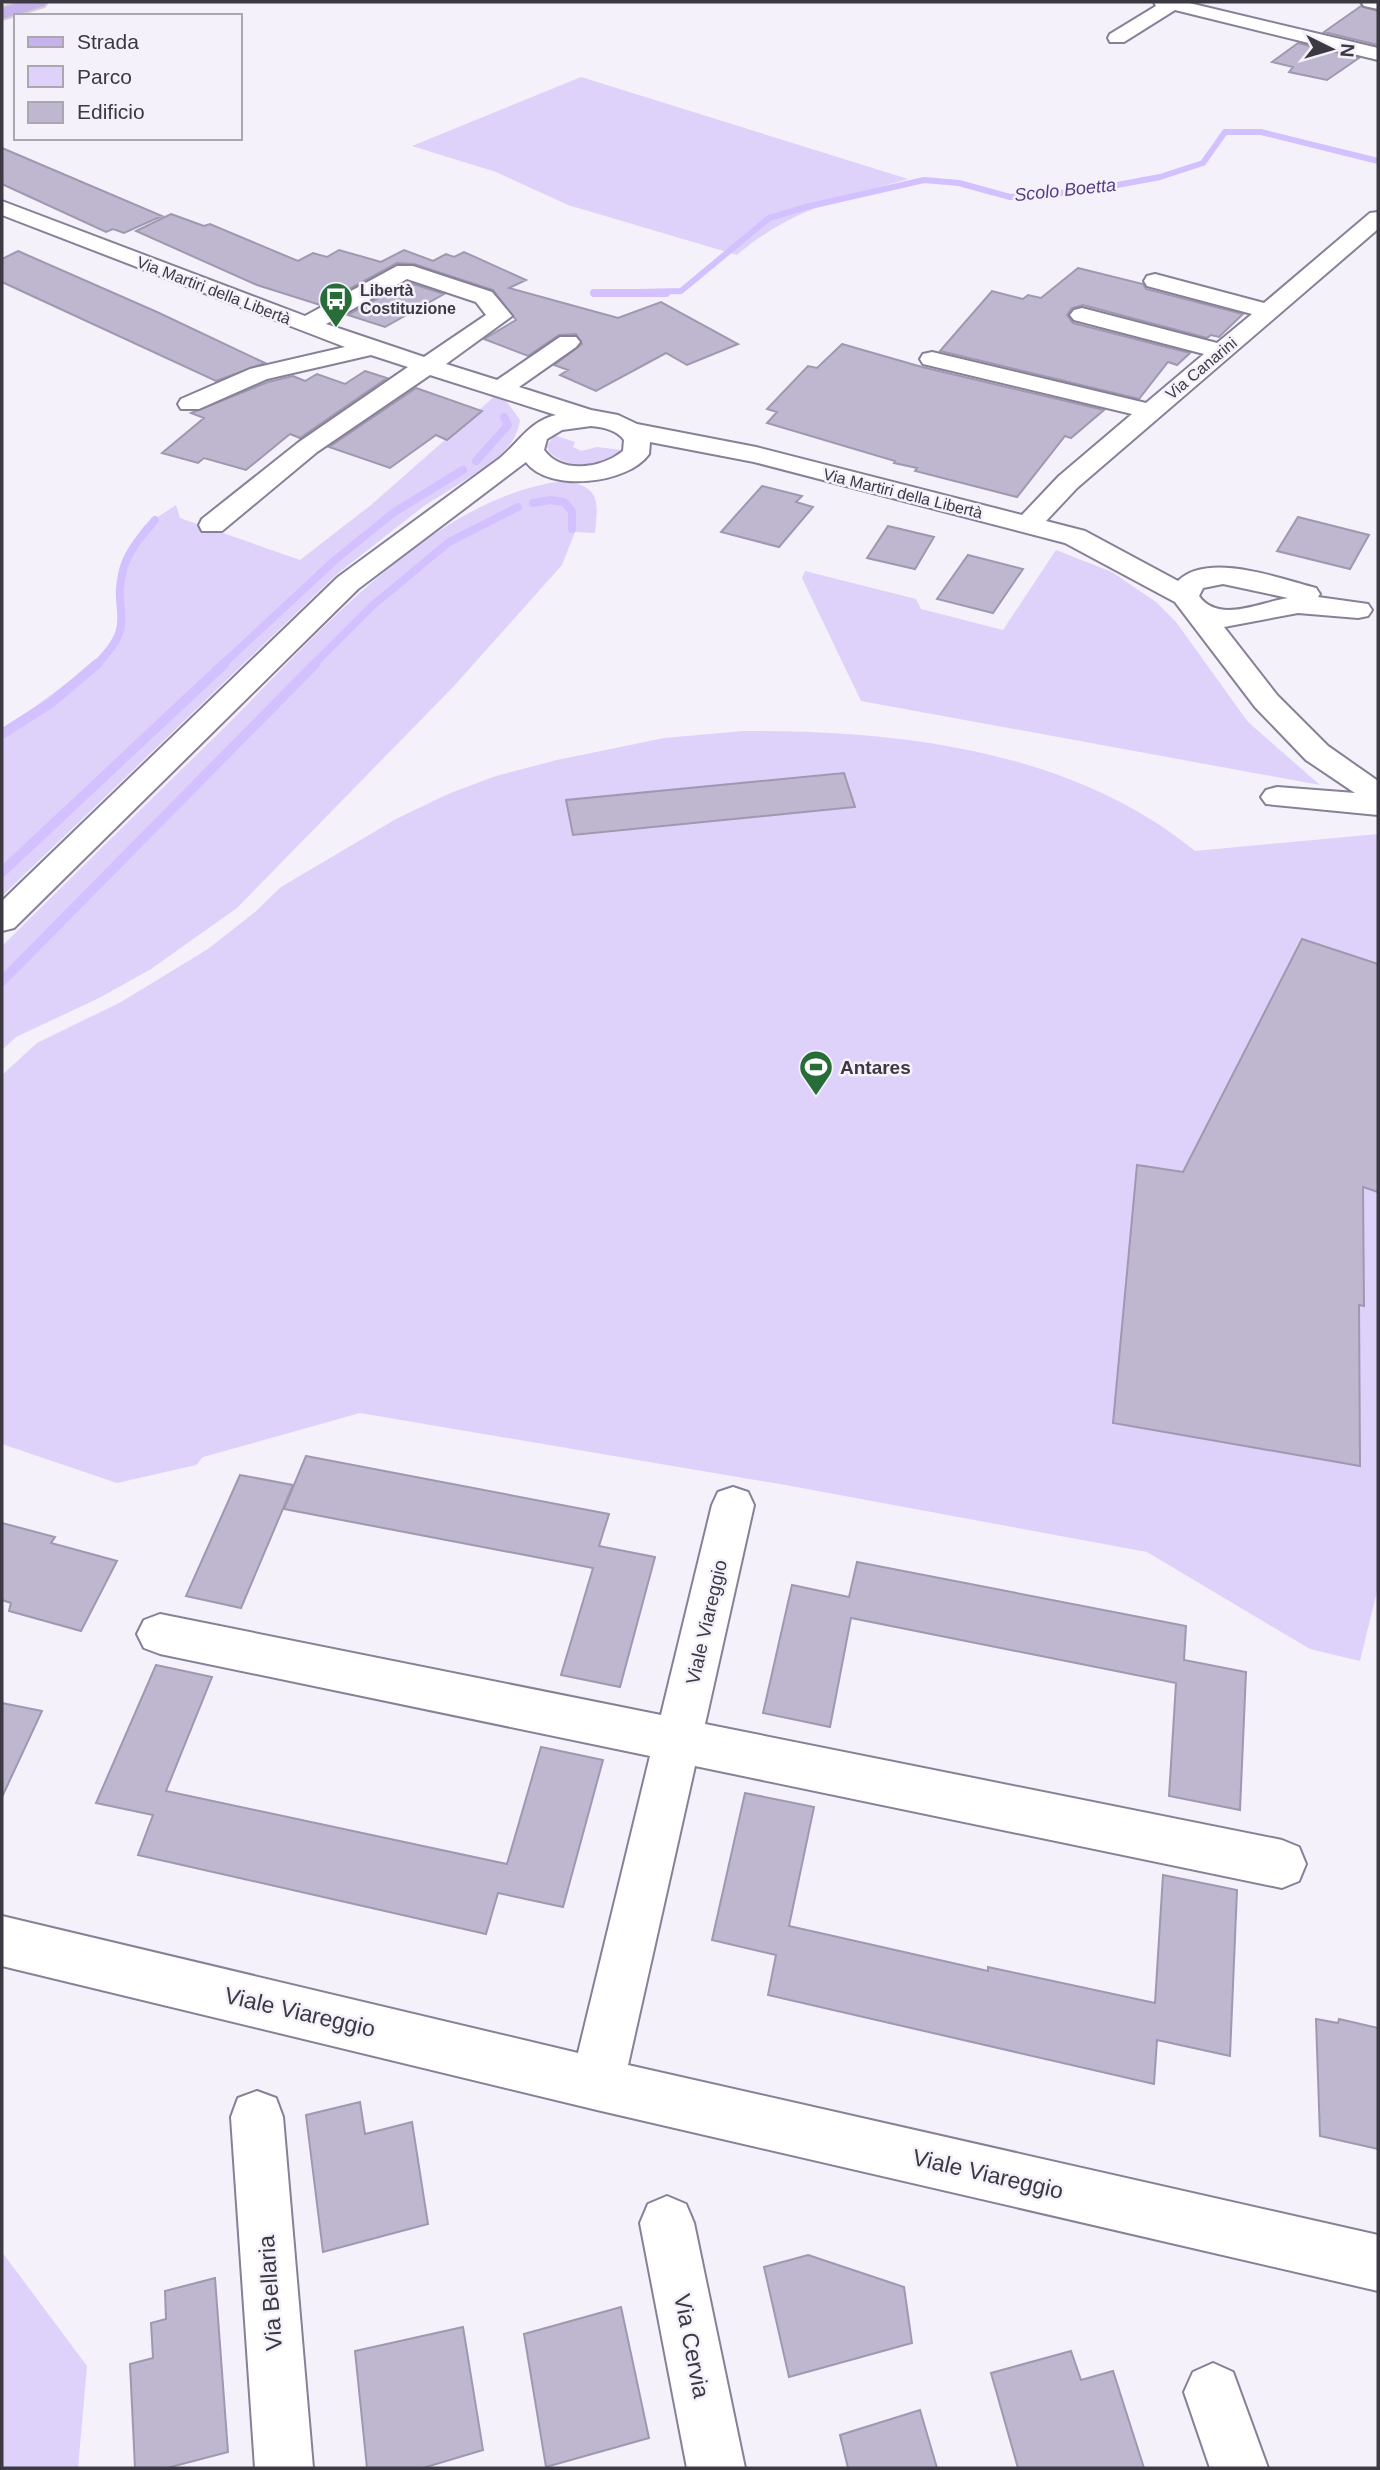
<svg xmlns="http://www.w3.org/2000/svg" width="1380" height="2470" font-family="Helvetica,sans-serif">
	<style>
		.green { fill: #ded2fa }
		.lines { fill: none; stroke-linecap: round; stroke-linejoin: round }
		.stream-far2 { stroke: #d3c0fe; stroke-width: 6 }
		.stream-far1 { stroke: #d3c0fe; stroke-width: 8 }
		.stream { stroke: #d3c0fe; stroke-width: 10 }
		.building { fill: #beb7cf; stroke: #9f98b0; stroke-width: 2 }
		.minor-casing { stroke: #878097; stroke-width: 4 }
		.major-casing { stroke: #d0cfd2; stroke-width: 4 }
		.minor { fill: #fff; fill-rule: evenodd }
		.major { fill: #c7b3eb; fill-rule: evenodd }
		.labels { text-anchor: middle; stroke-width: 5; stroke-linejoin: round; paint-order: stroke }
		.far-street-label { font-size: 16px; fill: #3c3943; stroke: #f4f1fb }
		.far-poi-label { font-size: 16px; font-weight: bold; fill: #3c3943; stroke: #f4f1fb; text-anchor: start }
		.far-water-label { font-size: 18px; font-style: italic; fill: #573c84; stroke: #f4f1fb }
		.poi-label { font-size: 19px; font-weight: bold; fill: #3c3943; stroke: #f4f1fb; text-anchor: start }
		.street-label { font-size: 19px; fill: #3c3943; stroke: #f4f1fb }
		.near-street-label { font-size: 23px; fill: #3c3943; stroke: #f4f1fb }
	</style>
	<rect width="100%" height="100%" fill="#f4f1fb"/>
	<!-- green -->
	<path class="green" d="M 581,77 L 908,179 C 842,198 791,209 737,255 L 568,205 L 496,172 L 412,146 Z
		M 496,395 L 507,402 L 520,420 C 517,440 505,451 491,464 L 424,506 L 337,574 L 2,896 L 2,731 L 105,655 L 124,629 L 123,567 L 132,544 L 144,526 L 176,505 L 180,518 L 300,560 L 371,505 Z
		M 554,435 L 575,442 L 573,447 L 581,451 L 597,447 L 622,450 C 604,469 568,470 549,452 L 547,446 Z
		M 564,481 C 601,487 598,500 595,533 L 575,532 L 562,565 L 454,686 L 237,908 L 151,969 L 99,998 L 16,1037 L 2,1050 L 2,946 C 75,874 148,802 222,730 C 312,641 432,496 564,481 Z
		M 1056,550 L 1112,572 L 1156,602 L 1176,622 L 1248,722 L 1320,785 L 861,701 L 802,578 L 805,571 L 916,599 L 921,609 L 1003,630 Z
		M 744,731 C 898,730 1072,750 1195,851 L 1378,834 L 1378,1587 L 1360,1661 L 1310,1649 L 1147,1552 L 791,1486 L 360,1413 L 203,1457 L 196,1465 L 117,1483 L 2,1444 L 2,1075 L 37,1043 L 121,1002 L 208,949 L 255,912 L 281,887 L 396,819 L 448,794 L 496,776 L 557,760 L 664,738 Z
		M 2,2252 L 87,2366 L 78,2468 L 2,2468 Z"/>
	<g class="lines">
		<!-- stream-far2 -->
		<path class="stream-far2" d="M 594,293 L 681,291 L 769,218 L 806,207 L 924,180 L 959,183 L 1010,197 L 1085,191 L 1160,177 L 1203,163 L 1225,132 L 1261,132 L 1378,161"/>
		<!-- stream-far1 -->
		<path class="stream-far1" d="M 594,293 L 666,293
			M 476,461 L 508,425 L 504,417
			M 533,503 L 550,500 L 564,502 L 572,511 L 572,529
			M 96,665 C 140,621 111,615 123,570 C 128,551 142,535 155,520
			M 222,665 L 335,560 L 393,513 L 463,470
			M 313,665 L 372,606 L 449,542 L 518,507"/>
		<!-- stream -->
		<path class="stream" d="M 2,734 L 52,702 L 97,664
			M 2,872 L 224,664
			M 2,981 L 315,664"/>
	</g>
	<!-- building -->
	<path class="building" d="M 1361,6 L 1378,11 L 1378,45 L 1324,32 Z
		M 1298,43 L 1359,58 L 1327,80 L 1289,72 L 1293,67 L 1272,62 Z
		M 2,148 L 162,216 L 124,233 L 113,229 L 106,232 L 2,184 Z
		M 171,214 L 204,226 L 210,224 L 298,261 L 313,253 L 327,257 L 339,250 L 381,262 L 404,250 L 433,261 L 446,254 L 454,257 L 464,252 L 526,280 L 509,288 L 618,318 L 661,302 L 738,344 L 687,365 L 666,353 L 596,391 L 560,375 L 568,370 L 554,365 L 582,344 L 576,334 L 559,335 L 528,356 L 484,339 L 516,320 L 493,290 L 414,264 L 397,263 L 320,305 L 257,285 L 136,231 Z
		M 18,251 L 157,312 L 265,363 L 216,381 L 2,282 L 2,259 Z
		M 1078,268 L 1143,284 L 1146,289 L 1243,314 L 1219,337 L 1211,335 L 1207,338 L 1083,305 L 1072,308 L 1067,315 L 1073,323 L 1190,353 L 1177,365 L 1168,362 L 1139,399 L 940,351 L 992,291 L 1023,299 L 1028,295 L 1041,298 Z
		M 407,282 L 444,294 L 385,327 L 348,315 Z
		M 842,344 L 922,367 L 1104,410 L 1071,438 L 1065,436 L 1017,497 L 915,471 L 917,468 L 894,463 L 895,461 L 767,423 L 777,412 L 767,409 L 808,366 L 817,368 Z
		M 365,371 L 387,378 L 300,438 L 290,434 L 246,470 L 204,458 L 198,463 L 162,453 L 204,418 L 191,413 L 268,382 L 293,376 L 305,381 L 317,374 L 345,384 Z
		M 416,388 L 482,411 L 447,440 L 436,435 L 390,468 L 329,447 Z
		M 762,486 L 802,496 L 796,502 L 813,507 L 779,547 L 721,532 Z
		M 1298,517 L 1369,535 L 1350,569 L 1277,551 Z
		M 888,526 L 934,537 L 915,569 L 867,558 Z
		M 968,555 L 1023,569 L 993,613 L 937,599 Z
		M 844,773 L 855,807 L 573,835 L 566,800 Z
		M 1302,939 L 1378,964 L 1378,1192 L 1363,1187 L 1364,1306 L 1359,1305 L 1360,1466 L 1113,1423 L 1137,1165 L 1183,1172 Z
		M 306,1456 L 609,1514 L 599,1546 L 655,1557 L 620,1687 L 561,1675 L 593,1568 L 284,1509 Z
		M 240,1475 L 293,1485 L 241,1608 L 186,1596 Z
		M 2,1523 L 55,1537 L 51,1543 L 117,1561 L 81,1631 L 9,1611 L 11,1603 L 2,1600 Z
		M 857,1562 L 1186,1626 L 1184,1660 L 1246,1672 L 1240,1810 L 1169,1796 L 1176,1683 L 851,1618 L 830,1727 L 763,1713 L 792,1585 L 849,1597 Z
		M 156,1665 L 212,1677 L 166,1791 L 507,1864 L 541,1747 L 603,1760 L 563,1907 L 498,1893 L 486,1934 L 138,1855 L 153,1815 L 96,1803 Z
		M 2,1703 L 42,1711 L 2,1797 Z
		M 745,1793 L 814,1807 L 789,1926 L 988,1971 L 988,1967 L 1155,2003 L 1163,1875 L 1237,1890 L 1230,2056 L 1157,2040 L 1154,2084 L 768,1995 L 776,1955 L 712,1940 Z
		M 1316,2019 L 1338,2023 L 1339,2019 L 1378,2028 L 1378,2149 L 1320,2136 Z
		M 360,2102 L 365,2134 L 412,2122 L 428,2224 L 323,2252 L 306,2115 Z
		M 808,2255 L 904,2287 L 912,2343 L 789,2377 L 764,2267 Z
		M 215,2278 L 228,2452 L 167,2468 L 135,2468 L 130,2364 L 153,2358 L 151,2323 L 166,2319 L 165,2291 Z
		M 621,2307 L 649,2438 L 546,2467 L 524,2334 Z
		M 463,2327 L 483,2450 L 423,2468 L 367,2468 L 355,2351 Z
		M 1071,2351 L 1081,2380 L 1113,2371 L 1144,2468 L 1018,2468 L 991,2373 Z
		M 920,2410 L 937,2468 L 848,2468 L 840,2435 Z"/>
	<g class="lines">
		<!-- minor casing -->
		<g class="minor-casing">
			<path id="minor" d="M 1154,2 L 1185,2 L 1378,48 L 1378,60 L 1175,10 L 1124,42 L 1110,42 L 1108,38 L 1110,34 L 1156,6 Z
				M 1361,2 L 1378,2 L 1378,9 L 1364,6 Z
				M 2,201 L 305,316 L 397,266 L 413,266 L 492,292 L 512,316 L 446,364 L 497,380 L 560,337 L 576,337 L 580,342 L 576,347 L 519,387 L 591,410 L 618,415 L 637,424 L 756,447 L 1022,515 L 1059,476 L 1132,414 L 923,364 L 920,359 L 923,354 L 932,352 L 1146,403 L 1204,354 L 1074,320 L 1070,315 L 1074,310 L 1082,308 L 1217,343 L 1252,314 L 1147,286 L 1144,281 L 1147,276 L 1155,274 L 1264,303 L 1370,213 L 1378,212 L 1378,229 L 1077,488 L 1046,521 L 1085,531 L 1178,581 C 1208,551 1281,579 1316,588 L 1320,594 L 1318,597 L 1368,604 L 1372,610 L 1368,616 L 1358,618 L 1298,613 L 1224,627 L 1277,695 L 1328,746 L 1378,781 L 1378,815 L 1266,804 L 1261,797 L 1266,790 L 1277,787 L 1355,793 L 1306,760 L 1255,707 L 1175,602 L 1065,543 L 754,462 L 650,442 L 649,454 C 628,484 549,493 526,462 L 358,589 L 14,928 L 2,931 L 2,901 L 338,577 L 500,458 C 519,442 530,421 556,415 L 430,375 L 317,452 L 222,531 L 202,531 L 199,525 L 202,519 L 299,442 L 408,367 L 371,355 L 267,379 L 199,409 L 181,409 L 178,404 L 181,399 L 250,369 L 345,347 L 2,215 ZM 407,279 L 476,302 L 486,315 L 424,357 L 326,324 ZM 591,426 C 603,427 617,430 624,440 L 623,451 C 602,468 562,475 544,450 L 547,439 L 562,430 ZM 1223,584 L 1288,598 C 1260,602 1219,624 1199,596 L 1203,588 Z
				M 733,1487 L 748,1492 L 754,1505 L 705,1724 L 1282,1840 L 1299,1847 L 1306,1864 L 1299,1881 L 1282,1888 L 695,1766 L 628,2065 L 1378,2235 L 1378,2291 L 597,2110 L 2,1966 L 2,1916 L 578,2053 L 650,1756 L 160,1654 L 144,1648 L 137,1634 L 144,1620 L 160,1614 L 661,1715 L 712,1505 L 718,1492 Z
				M 257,2091 L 276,2098 L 283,2117 L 313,2468 L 255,2468 L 231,2117 L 238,2098 Z
				M 667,2196 L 686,2204 L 694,2223 L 745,2468 L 687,2468 L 640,2223 L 648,2204 Z
				M 1213,2363 L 1233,2372 L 1268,2468 L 1210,2468 L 1184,2392 L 1193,2372 Z"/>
		</g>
		<!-- major casing -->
		<g class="major-casing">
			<path id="major" d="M 21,2 L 47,2 L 44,6 L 2,19 L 2,8 Z"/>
		</g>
		<!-- minor -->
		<use href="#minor" class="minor"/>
		<!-- major -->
		<use href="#major" class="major"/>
	</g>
	<!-- icons -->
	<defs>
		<g id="bus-pin" transform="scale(1.75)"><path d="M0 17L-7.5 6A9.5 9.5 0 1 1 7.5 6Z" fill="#286d39" stroke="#f4f1fb"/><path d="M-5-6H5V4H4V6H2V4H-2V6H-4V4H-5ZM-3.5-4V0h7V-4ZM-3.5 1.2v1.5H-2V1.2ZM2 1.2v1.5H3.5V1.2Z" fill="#fff"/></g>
		<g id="stadium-pin" transform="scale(1.75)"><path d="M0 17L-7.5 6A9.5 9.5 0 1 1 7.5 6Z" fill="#286d39" stroke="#f4f1fb"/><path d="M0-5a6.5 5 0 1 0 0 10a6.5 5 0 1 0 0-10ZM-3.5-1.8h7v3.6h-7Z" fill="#fff"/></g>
	</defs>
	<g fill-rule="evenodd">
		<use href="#bus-pin" x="336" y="299"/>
		<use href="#stadium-pin" x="816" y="1067"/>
	</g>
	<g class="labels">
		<!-- far-street labels -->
		<g class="far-street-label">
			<text transform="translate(214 290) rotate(21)" y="6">Via Martiri della Libertà</text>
			<text transform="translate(1201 368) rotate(-40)" y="6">Via Canarini</text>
			<text transform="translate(903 493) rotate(14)" y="6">Via Martiri della Libertà</text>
		</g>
		<!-- far-poi labels -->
		<g class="far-poi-label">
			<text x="360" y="296">Libertà<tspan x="360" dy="18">Costituzione</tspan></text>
		</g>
		<!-- far-water labels -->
		<g class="far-water-label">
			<text transform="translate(1065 190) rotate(-6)" y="6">Scolo Boetta</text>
		</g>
		<!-- poi labels -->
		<g class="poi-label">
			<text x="840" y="1074">Antares</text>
		</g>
		<!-- street labels -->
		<g class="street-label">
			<text transform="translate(706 1622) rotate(-77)" y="7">Viale Viareggio</text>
		</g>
		<!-- near-street labels -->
		<g class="near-street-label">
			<text transform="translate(300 2012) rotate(13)" y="8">Viale Viareggio</text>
			<text transform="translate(988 2174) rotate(13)" y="8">Viale Viareggio</text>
			<text transform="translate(270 2293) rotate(-94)" y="8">Via Bellaria</text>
			<text transform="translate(692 2346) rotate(79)" y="8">Via Cervia</text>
		</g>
	</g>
	<!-- border -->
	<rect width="1380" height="2470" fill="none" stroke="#3c3943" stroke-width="7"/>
	<!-- legend -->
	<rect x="14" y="14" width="228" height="126" fill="#f4f1fb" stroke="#aaa7b1" stroke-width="2"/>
	<rect x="28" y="37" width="35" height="10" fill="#c7b3eb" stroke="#aaa7b1" stroke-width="2"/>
	<text x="77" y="49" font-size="21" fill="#3c3943">Strada</text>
	<rect x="28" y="66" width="35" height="21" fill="#ded2fa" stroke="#aaa7b1" stroke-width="2"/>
	<text x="77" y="84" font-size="21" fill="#3c3943">Parco</text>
	<rect x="28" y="102" width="35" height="21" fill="#beb7cf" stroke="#aaa7b1" stroke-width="2"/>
	<text x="77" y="119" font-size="21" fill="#3c3943">Edificio</text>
	<!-- north arrow -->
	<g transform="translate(1331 49) rotate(95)" stroke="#f4f1fb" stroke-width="5" paint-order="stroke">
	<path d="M0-5L12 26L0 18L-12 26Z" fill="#3c3943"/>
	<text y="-10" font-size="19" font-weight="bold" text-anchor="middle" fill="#3c3943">N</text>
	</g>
</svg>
